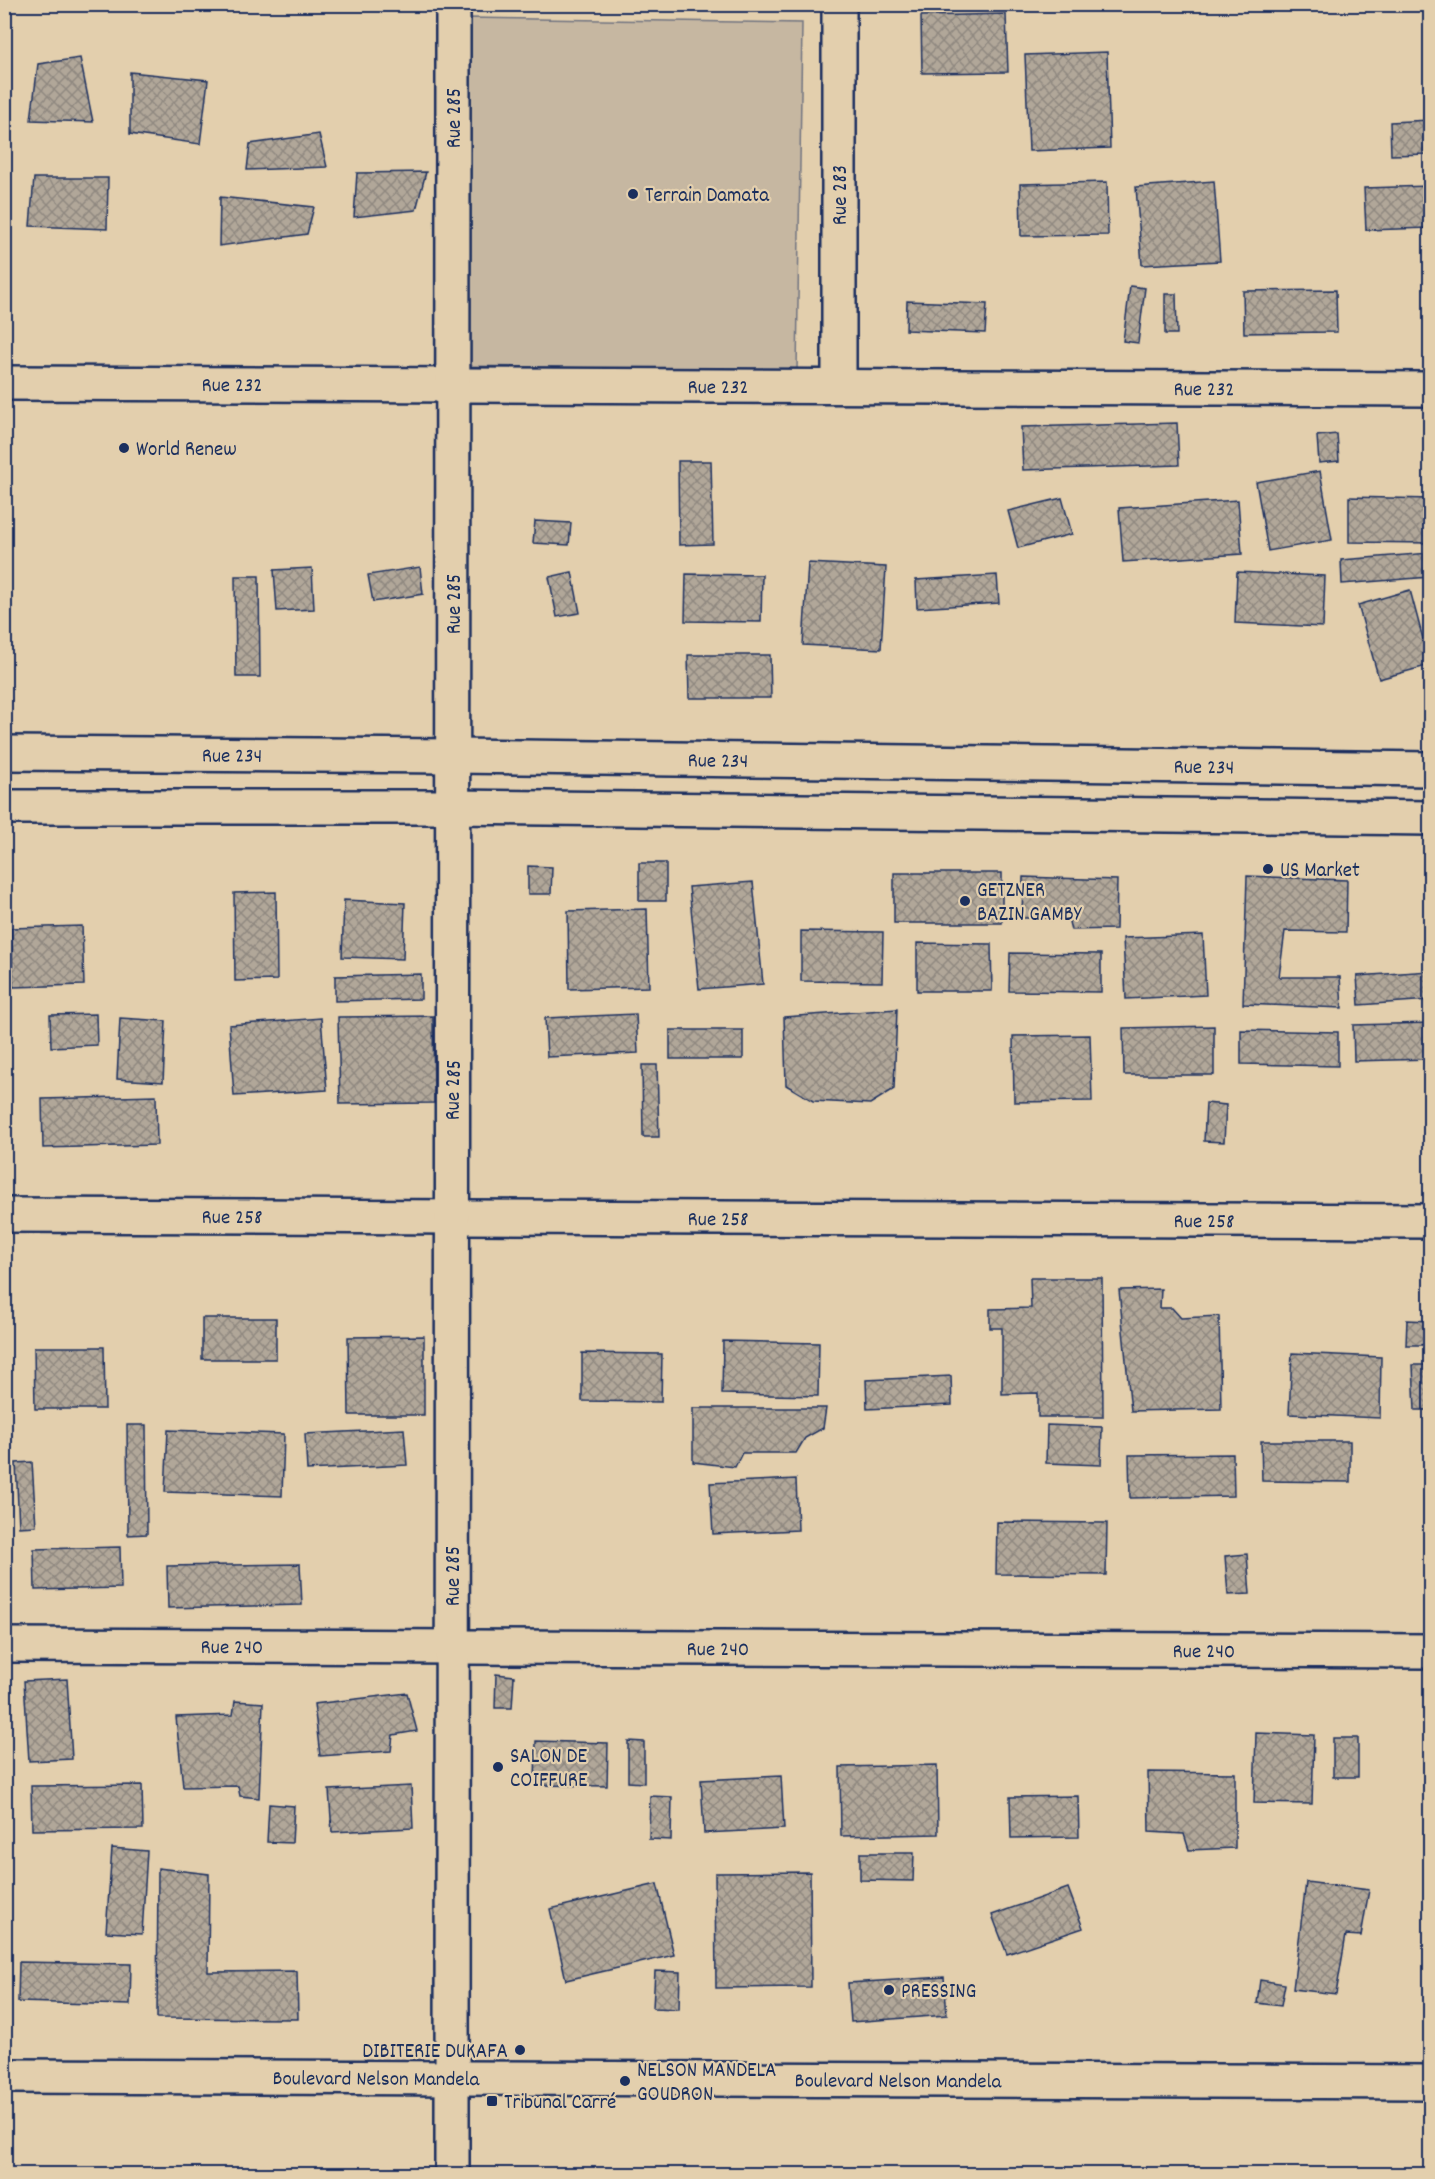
<svg xmlns="http://www.w3.org/2000/svg" width="1435" height="2179" font-family="Dekko,sans-serif">
	<style>
		.pitch { fill: #c6b7a1; stroke: #707380; stroke-width: 1.5 }
		.building { fill: url(#building-cross-hatch); stroke: #1b2f5e; stroke-width: 1.5 }
		.lines { fill: none; stroke-linecap: round; stroke-linejoin: round }
		.street-casing { stroke: #1b2f5e; stroke-width: 38 }
		.secondary-casing { stroke: #1b2f5e; stroke-width: 38 }
		.street { stroke: #e3cfad; stroke-width: 33 }
		.secondary { stroke: #e3cfad; stroke-width: 33 }
		.poi-dot { fill: #1b2f5e; stroke: #e3cfad; stroke-width: 2 }
		.labels { text-anchor: middle; stroke-width: 4.5; stroke-linejoin: round; paint-order: stroke }
		.street-label { font-size: 21px; fill: #1b2f5e; stroke: #e3cfad }
		.poi-label { font-size: 21px; fill: #1b2f5e; stroke: #e3cfad; text-anchor: start }
	</style>
	<defs>
		<pattern id="building-cross-hatch" width="8" height="8" patternUnits="userSpaceOnUse" patternTransform="scale(1.5)"><rect width="8" height="8" fill="#b1a799"/><path d="M0 0l8 8M0 8l8-8" fill="none" stroke="#8f8880"/></pattern>
	</defs>
	<rect width="100%" height="100%" fill="#e3cfad"/>
	<filter id="ink" filterUnits="userSpaceOnUse"><feTurbulence type="fractalNoise" baseFrequency=".0167" numOctaves="2"/><feDisplacementMap in="SourceGraphic" scale="12" xChannelSelector="R" yChannelSelector="G"/><feConvolveMatrix kernelMatrix="1 2 1 2 8 2 1 2 1" color-interpolation-filters="sRGB"/></filter>
	<g filter="url(#ink)">
		<!-- pitch -->
		<path class="pitch" d="M 468,18 L 802,23 L 797,371 L 463,366 Z"/>
		<!-- building -->
		<path class="building" d="M 1006,14 L 1008,72 L 922,73 L 921,16 Z
			M 1107,52 L 1110,148 L 1029,151 L 1025,55 Z
			M 80,58 L 93,122 L 31,120 L 38,64 Z
			M 130,72 L 208,80 L 200,144 L 130,134 Z
			M 1430,120 L 1430,154 L 1391,155 L 1390,122 Z
			M 319,134 L 327,167 L 247,170 L 250,144 Z
			M 426,172 L 416,210 L 354,217 L 357,173 Z
			M 34,178 L 108,178 L 107,229 L 30,226 Z
			M 1214,181 L 1220,261 L 1142,265 L 1136,187 Z
			M 1107,182 L 1108,235 L 1021,236 L 1020,184 Z
			M 1430,186 L 1430,228 L 1366,230 L 1364,188 Z
			M 220,197 L 314,207 L 307,234 L 219,246 Z
			M 1130,286 L 1145,288 L 1138,343 L 1123,341 Z
			M 1336,290 L 1337,332 L 1244,333 L 1243,291 Z
			M 1165,294 L 1176,294 L 1177,334 L 1165,334 Z
			M 907,301 L 987,304 L 985,333 L 906,330 Z
			M 1177,423 L 1179,465 L 1023,470 L 1021,427 Z
			M 1337,434 L 1339,461 L 1319,463 L 1317,436 Z
			M 678,461 L 711,461 L 713,544 L 679,545 Z
			M 1320,471 L 1332,540 L 1268,551 L 1256,482 Z
			M 1349,497 L 1430,499 L 1430,543 L 1349,542 Z
			M 1062,498 L 1072,534 L 1018,548 L 1008,511 Z
			M 1238,500 L 1242,554 L 1123,562 L 1119,508 Z
			M 535,521 L 571,523 L 569,545 L 533,543 Z
			M 1430,553 L 1430,577 L 1342,584 L 1341,560 Z
			M 808,563 L 886,567 L 881,649 L 803,645 Z
			M 420,567 L 423,594 L 373,602 L 368,575 Z
			M 312,568 L 314,609 L 277,611 L 274,570 Z
			M 572,572 L 580,613 L 557,617 L 549,577 Z
			M 1237,572 L 1325,576 L 1323,627 L 1235,623 Z
			M 686,574 L 762,575 L 761,622 L 685,621 Z
			M 997,575 L 999,603 L 917,608 L 916,580 Z
			M 235,576 L 259,576 L 260,677 L 236,677 Z
			M 1410,590 L 1430,665 L 1379,679 L 1358,605 Z
			M 688,655 L 770,655 L 771,698 L 689,698 Z
			M 639,863 L 666,863 L 666,901 L 639,901 Z
			M 528,866 L 552,867 L 551,894 L 528,894 Z
			M 894,873 L 1002,873 L 1002,923 L 894,923 Z
			M 1247,876 L 1347,880 L 1346,932 L 1285,931 L 1279,977 L 1340,977 L 1342,1008 L 1243,1004 Z
			M 1023,877 L 1117,880 L 1116,929 L 1071,930 L 1068,918 L 1022,918 Z
			M 753,882 L 763,984 L 699,989 L 689,887 Z
			M 276,892 L 277,980 L 235,981 L 234,893 Z
			M 344,900 L 405,903 L 403,959 L 342,957 Z
			M 647,909 L 649,987 L 569,989 L 568,911 Z
			M 82,926 L 84,985 L 13,987 L 11,928 Z
			M 801,931 L 883,932 L 882,982 L 801,981 Z
			M 1203,935 L 1206,995 L 1126,999 L 1123,938 Z
			M 917,943 L 991,944 L 992,991 L 917,991 Z
			M 1010,953 L 1101,954 L 1101,992 L 1009,991 Z
			M 1430,971 L 1430,1000 L 1359,1005 L 1357,976 Z
			M 421,974 L 421,999 L 335,1001 L 335,976 Z
			M 897,1009 L 894,1089 L 870,1104 L 813,1101 L 786,1085 L 784,1017 Z
			M 96,1014 L 97,1045 L 51,1047 L 50,1015 Z
			M 636,1014 L 638,1053 L 547,1057 L 545,1018 Z
			M 433,1016 L 434,1103 L 340,1104 L 338,1017 Z
			M 120,1018 L 166,1021 L 163,1082 L 117,1079 Z
			M 321,1018 L 327,1090 L 234,1096 L 229,1025 Z
			M 1430,1023 L 1430,1059 L 1354,1061 L 1353,1025 Z
			M 1214,1026 L 1214,1075 L 1124,1075 L 1123,1028 Z
			M 670,1030 L 743,1030 L 743,1059 L 670,1059 Z
			M 1241,1030 L 1338,1032 L 1338,1066 L 1241,1064 Z
			M 1090,1035 L 1092,1101 L 1014,1102 L 1013,1036 Z
			M 642,1065 L 657,1065 L 659,1137 L 643,1137 Z
			M 156,1096 L 157,1145 L 43,1148 L 42,1099 Z
			M 1206,1103 L 1226,1105 L 1224,1142 L 1204,1141 Z
			M 1030,1278 L 1102,1278 L 1103,1417 L 1038,1417 L 1038,1393 L 1002,1394 L 1002,1328 L 990,1328 L 990,1309 L 1031,1308 Z
			M 1161,1289 L 1160,1308 L 1172,1308 L 1181,1318 L 1219,1316 L 1221,1409 L 1131,1411 L 1119,1290 Z
			M 202,1318 L 276,1318 L 276,1359 L 202,1359 Z
			M 1407,1320 L 1430,1321 L 1430,1345 L 1406,1345 Z
			M 424,1336 L 424,1415 L 349,1415 L 348,1337 Z
			M 723,1341 L 819,1343 L 818,1396 L 722,1394 Z
			M 34,1347 L 104,1347 L 105,1409 L 35,1409 Z
			M 582,1353 L 662,1354 L 661,1402 L 582,1401 Z
			M 1292,1353 L 1381,1357 L 1380,1418 L 1289,1414 Z
			M 1413,1365 L 1430,1365 L 1430,1410 L 1415,1410 Z
			M 951,1376 L 952,1405 L 867,1409 L 866,1380 Z
			M 693,1408 L 826,1408 L 823,1428 L 805,1438 L 796,1453 L 742,1453 L 735,1467 L 693,1462 Z
			M 127,1425 L 146,1425 L 147,1534 L 128,1535 Z
			M 1047,1425 L 1102,1427 L 1101,1465 L 1046,1463 Z
			M 404,1429 L 407,1465 L 307,1470 L 305,1434 Z
			M 168,1430 L 284,1434 L 282,1496 L 165,1492 Z
			M 1261,1441 L 1350,1441 L 1350,1482 L 1262,1481 Z
			M 1233,1454 L 1234,1496 L 1130,1498 L 1129,1455 Z
			M 32,1462 L 36,1526 L 19,1527 L 16,1463 Z
			M 796,1479 L 798,1530 L 713,1534 L 710,1483 Z
			M 997,1522 L 1107,1523 L 1106,1575 L 996,1574 Z
			M 120,1547 L 121,1588 L 35,1590 L 34,1549 Z
			M 1247,1554 L 1250,1594 L 1228,1595 L 1225,1556 Z
			M 300,1564 L 302,1605 L 168,1608 L 167,1566 Z
			M 496,1674 L 514,1676 L 512,1708 L 495,1708 Z
			M 67,1679 L 72,1759 L 29,1761 L 24,1681 Z
			M 407,1693 L 417,1731 L 393,1735 L 391,1751 L 320,1756 L 314,1704 Z
			M 235,1701 L 263,1703 L 259,1798 L 240,1796 L 238,1786 L 183,1787 L 176,1717 L 233,1715 Z
			M 1256,1733 L 1314,1735 L 1312,1804 L 1254,1803 Z
			M 1333,1738 L 1358,1738 L 1358,1777 L 1333,1777 Z
			M 536,1741 L 608,1743 L 607,1786 L 535,1785 Z
			M 628,1741 L 644,1742 L 644,1783 L 628,1782 Z
			M 937,1765 L 938,1834 L 841,1836 L 840,1767 Z
			M 1148,1772 L 1235,1773 L 1235,1848 L 1189,1850 L 1184,1834 L 1149,1832 Z
			M 781,1776 L 784,1829 L 704,1833 L 701,1780 Z
			M 142,1785 L 143,1829 L 32,1830 L 31,1786 Z
			M 411,1786 L 413,1828 L 332,1832 L 329,1790 Z
			M 650,1796 L 672,1797 L 671,1840 L 649,1839 Z
			M 1078,1796 L 1079,1837 L 1011,1838 L 1010,1797 Z
			M 269,1804 L 294,1806 L 292,1843 L 267,1842 Z
			M 112,1848 L 147,1851 L 142,1934 L 106,1932 Z
			M 860,1853 L 914,1853 L 913,1881 L 860,1880 Z
			M 158,1868 L 209,1874 L 208,1972 L 297,1971 L 298,2019 L 157,2018 Z
			M 810,1872 L 811,1987 L 716,1988 L 715,1873 Z
			M 1306,1882 L 1369,1890 L 1361,1936 L 1346,1935 L 1336,1994 L 1293,1989 Z
			M 657,1884 L 674,1955 L 566,1980 L 550,1909 Z
			M 1068,1888 L 1083,1928 L 1007,1954 L 992,1915 Z
			M 19,1962 L 131,1964 L 130,2005 L 18,2002 Z
			M 655,1971 L 680,1972 L 679,2009 L 653,2008 Z
			M 944,1977 L 947,2015 L 851,2022 L 848,1983 Z
			M 1260,1980 L 1285,1984 L 1281,2006 L 1257,2003 Z
			M 432,2168 L 432,2174 L 304,2174 L 304,2171 Z"/>
		<g class="lines">
			<!-- street casing -->
			<g class="street-casing">
				<g id="street">
					<path id="s1" d="M 4,383 L 1430,389"/>
					<path d="M 839,386 L 839,4"/>
					<path id="s2" d="M 4,1215 L 1430,1221"/>
					<path id="s3" d="M 4,1645 L 1430,1651"/>
					<path id="s4" d="M 452,2174 L 453,4"/>
				</g>
			</g>
			<!-- secondary casing -->
			<g class="secondary-casing">
				<g id="secondary">
					<path id="s5" d="M 4,753 L 453,756 L 1430,769"/>
					<path d="M 4,807 L 453,807 L 1430,818"/>
					<path id="s6" d="M 4,2076 L 1430,2082"/>
				</g>
			</g>
			<!-- street -->
			<use href="#street" class="street"/>
			<!-- secondary -->
			<use href="#secondary" class="secondary"/>
		</g>
	</g>
	<!-- markers -->
	<g class="poi-dot">
		<circle cx="633" cy="194" r="6"/>
		<circle cx="124" cy="448" r="6"/>
		<circle cx="1268" cy="869" r="6"/>
		<circle cx="965" cy="901" r="6"/>
		<circle cx="498" cy="1767" r="6"/>
		<circle cx="889" cy="1990" r="6"/>
		<circle cx="520" cy="2050" r="6"/>
		<circle cx="625" cy="2081" r="6"/>
		<rect x="486" y="2095" width="12" height="12" rx="3"/>
	</g>
	<g class="labels">
		<!-- street labels -->
		<g class="street-label">
			<text dy="7" stroke="none"><textPath href="#s4" startOffset="2056">Rue 285</textPath></text>
			<text transform="translate(839 195) rotate(-90)" y="7">Rue 283</text>
			<text dy="7" stroke="none"><textPath href="#s1" startOffset="228">Rue 232</textPath></text>
			<text dy="7" stroke="none"><textPath href="#s1" startOffset="714">Rue 232</textPath></text>
			<text dy="7" stroke="none"><textPath href="#s1" startOffset="1200">Rue 232</textPath></text>
			<text dy="7" stroke="none"><textPath href="#s4" startOffset="1570">Rue 285</textPath></text>
			<text dy="7" stroke="none"><textPath href="#s5" startOffset="228">Rue 234</textPath></text>
			<text dy="7" stroke="none"><textPath href="#s5" startOffset="714">Rue 234</textPath></text>
			<text dy="7" stroke="none"><textPath href="#s5" startOffset="1200">Rue 234</textPath></text>
			<text dy="7" stroke="none"><textPath href="#s4" startOffset="1084">Rue 285</textPath></text>
			<text dy="7" stroke="none"><textPath href="#s2" startOffset="228">Rue 258</textPath></text>
			<text dy="7" stroke="none"><textPath href="#s2" startOffset="714">Rue 258</textPath></text>
			<text dy="7" stroke="none"><textPath href="#s2" startOffset="1200">Rue 258</textPath></text>
			<text dy="7" stroke="none"><textPath href="#s4" startOffset="598">Rue 285</textPath></text>
			<text dy="7" stroke="none"><textPath href="#s3" startOffset="228">Rue 240</textPath></text>
			<text dy="7" stroke="none"><textPath href="#s3" startOffset="714">Rue 240</textPath></text>
			<text dy="7" stroke="none"><textPath href="#s3" startOffset="1200">Rue 240</textPath></text>
			<text dy="7" stroke="none"><textPath href="#s6" startOffset="372">Boulevard Nelson Mandela</textPath></text>
			<text dy="7" stroke="none"><textPath href="#s6" startOffset="894">Boulevard Nelson Mandela</textPath></text>
		</g>
		<!-- poi labels -->
		<g class="poi-label">
			<text x="645" y="201">Terrain Damata</text>
			<text x="136" y="455">World Renew</text>
			<text x="1280" y="876">US Market</text>
			<text x="977" y="896">GETZNER<tspan x="977" dy="24">BAZIN GAMBY</tspan></text>
			<text x="510" y="1762">SALON DE<tspan x="510" dy="24">COIFFURE</tspan></text>
			<text x="901" y="1997">PRESSING</text>
			<text x="508" y="2057" text-anchor="end">DIBITERIE DUKAFA</text>
			<text x="637" y="2076">NELSON MANDELA<tspan x="637" dy="24">GOUDRON</tspan></text>
			<text x="504" y="2108">Tribunal Carré</text>
		</g>
	</g>
	<!-- margin -->
	<rect width="1435" height="2179" fill="none" stroke="#e3cfad" stroke-width="24"/>
	<rect x="12" y="12" width="1411" height="2155" fill="none" stroke="#1b2f5e" stroke-width="2" filter="url(#ink)"/>
</svg>
